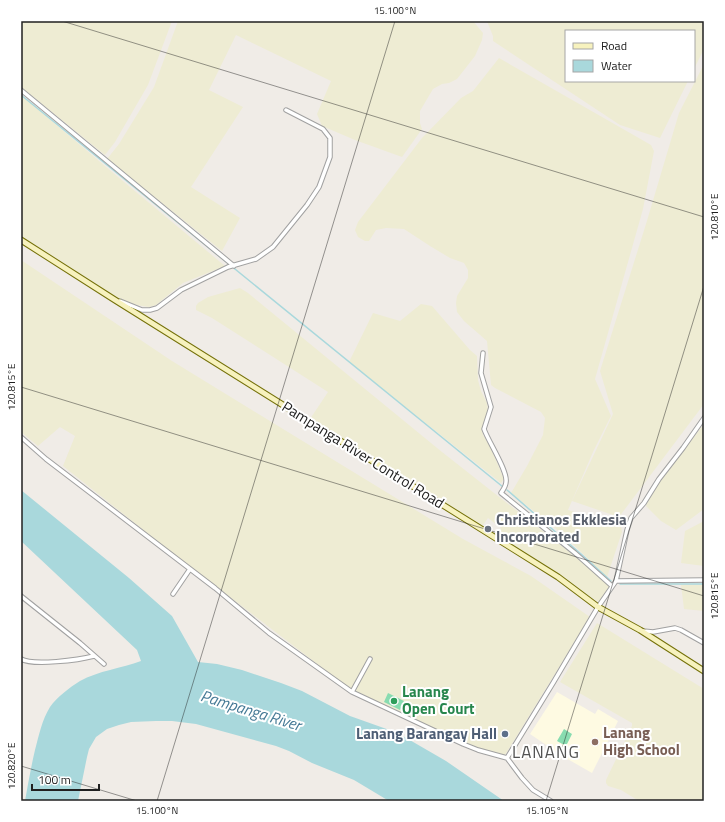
<svg xmlns="http://www.w3.org/2000/svg" width="725" height="822" font-family="'Titillium Web',sans-serif">
	<style>
		.education { fill: #fefae2 }
		.farmland { fill: #eeecd3 }
		.pitch { fill: #88dcb0 }
		.water { fill: #a9d8dc }
		.lines { fill: none; stroke-linecap: round; stroke-linejoin: round }
		.stream { stroke: #a9d8dc; stroke-width: 1.5 }
		.street-casing { stroke: #a1a1a1; stroke-width: 5.5 }
		.secondary-casing { stroke: #757109; stroke-width: 7 }
		.street { stroke: #fff; stroke-width: 3.5 }
		.secondary { stroke: #f7f2be; stroke-width: 5 }
		.ticks { fill: none; stroke: #202020; stroke-width: 1; stroke-opacity: 0.45 }
		.worship-dot { fill: #6b7280; stroke: #fff; stroke-width: 1.5 }
		.leisure-dot { fill: #2e9e5b; stroke: #fff; stroke-width: 1.5 }
		.service-dot { fill: #5c6f8a; stroke: #fff; stroke-width: 1.5 }
		.education-dot { fill: #8d6e63; stroke: #fff; stroke-width: 1.5 }
		.labels { text-anchor: middle; stroke-width: 4; stroke-linejoin: round; paint-order: stroke }
		.street-label { font-size: 15px; fill: #202020; stroke: #fff }
		.worship-label { font-size: 15px; font-weight: bold; fill: #5b616d; stroke: #fff; text-anchor: start }
		.leisure-label { font-size: 15px; font-weight: bold; fill: #27864d; stroke: #fff; text-anchor: start }
		.education-label { font-size: 15px; font-weight: bold; fill: #785e54; stroke: #fff; text-anchor: start }
		.service-label { font-size: 15px; font-weight: bold; fill: #4e5e75; stroke: #fff; text-anchor: end }
		.water-label { font-size: 16px; font-style: italic; fill: #467a96; stroke: #fff }
		.quarter-label { font-size: 17px; letter-spacing: 1px; fill: #535353; stroke: #fff }
		.neatline { fill: none; stroke: #202020; stroke-width: 1.5 }
		.ticks-label { font-size: 10px; text-anchor: middle; fill: #202020 }
	</style>
	<rect width="100%" height="100%" fill="#f0ece7"/>
	<!-- education -->
	<path class="education" d="M 557,692 L 595,714 L 598,709 L 618,721 L 592,773 L 564,757 L 530,734 Z"/>
	<!-- farmland -->
	<path class="farmland" d="M 21,21 L 172,21 L 148,85 L 115,142 L 105,155 L 21,87 Z
		M 178,21 L 473,21 L 483,33 L 482,40 L 475,56 L 457,79 L 449,83 L 442,84 L 433,89 L 420,111 L 420,123 L 422,129 L 402,157 L 355,140 L 322,126 L 317,114 L 331,81 L 236,35 L 209,90 L 243,107 L 191,187 L 240,218 L 222,251 L 107,159 L 119,144 L 154,87 Z
		M 487,21 L 704,21 L 704,49 L 694,69 L 694,31 L 566,31 L 566,81 L 688,81 L 660,138 L 620,125 L 493,41 L 493,36 Z
		M 499,58 L 651,145 L 654,151 L 643,209 L 595,379 L 611,416 L 593,452 L 568,510 L 621,527 L 622,532 L 607,577 L 560,532 L 511,493 L 527,466 L 543,435 L 545,418 L 541,412 L 495,388 L 491,385 L 487,341 L 464,321 L 457,312 L 456,303 L 457,296 L 468,278 L 468,270 L 464,263 L 450,258 L 430,246 L 404,229 L 386,228 L 376,230 L 369,241 L 365,241 L 358,237 L 355,230 L 358,222 L 422,138 L 461,98 L 473,91 Z
		M 704,64 L 704,404 L 619,517 L 572,501 L 613,414 L 600,371 L 646,224 L 679,113 Z
		M 21,95 L 112,172 L 225,266 L 183,283 L 156,305 L 149,307 L 136,305 L 117,299 L 21,237 Z
		M 21,260 L 172,361 L 463,539 L 531,576 L 590,617 L 505,755 L 471,746 L 351,690 L 166,548 L 63,466 L 75,436 L 60,427 L 38,446 L 21,432 Z
		M 240,288 L 248,293 L 442,452 L 591,569 L 609,586 L 608,591 L 600,603 L 496,536 L 501,528 L 488,518 L 481,528 L 399,474 L 310,419 L 328,392 L 212,318 L 196,310 L 196,306 L 198,303 L 208,297 Z
		M 421,304 L 432,306 L 470,350 L 477,356 L 478,380 L 481,391 L 487,403 L 488,411 L 482,428 L 483,435 L 490,446 L 504,479 L 501,483 L 349,362 L 373,313 L 400,321 Z
		M 704,424 L 704,509 L 676,530 L 661,521 L 646,506 L 652,491 Z
		M 704,521 L 704,566 L 681,563 L 685,531 Z
		M 681,585 L 704,585 L 704,611 L 684,609 Z
		M 597,623 L 704,689 L 704,801 L 639,801 L 621,790 L 608,786 L 606,783 L 606,780 L 632,726 L 632,723 L 560,682 Z"/>
	<!-- pitch -->
	<path class="pitch" d="M 388,693 L 404,701 L 400,710 L 384,702 Z
		M 564,729 L 572,734 L 566,746 L 557,741 Z"/>
	<!-- water -->
	<path class="water" d="M 21,490 L 129,578 L 172,616 L 198,662 L 217,664 L 242,670 L 281,683 L 302,691 L 350,716 L 395,732 L 408,739 L 446,761 L 504,801 L 389,801 L 354,780 L 312,763 L 289,751 L 276,746 L 196,724 L 172,721 L 156,721 L 131,722 L 119,725 L 107,729 L 96,737 L 89,749 L 87,757 L 78,801 L 25,801 C 28,784 31,767 35,750 C 39,735 42,720 50,707 C 57,697 69,688 80,681 C 98,671 122,668 141,661 L 137,650 L 21,541 Z"/>
	<g class="lines">
		<!-- stream -->
		<path class="stream" d="M 21,95 L 503,487
			M 507,490 L 581,554 L 611,581
			M 620,584 L 704,584"/>
		<!-- street casing -->
		<g class="street-casing">
			<path id="street" d="M 21,90 L 234,266
				M 120,301 L 142,310 L 150,310 L 157,308 L 181,290 L 228,267 L 256,259 L 273,247 L 307,205 L 319,187 L 330,157 L 330,138 L 323,129 L 286,110
				M 483,353 L 481,373 L 491,407 L 484,429 C 488,441 508,471 506,482 C 506,486 503,490 501,493 L 575,553 L 612,586
				M 21,437 L 46,459 L 215,588 L 269,633 L 352,692 L 463,744 L 478,750 L 507,758 L 522,778 L 533,790 L 551,801
				M 616,581 L 704,580
				M 173,594 L 190,569
				M 21,596 L 80,643 L 104,664
				M 643,631 L 653,632 L 675,628 L 681,630 L 704,643
				M 21,659 C 33,666 79,660 94,656
				M 352,692 L 370,659
				M 507,758 L 553,683 L 598,607 L 616,581 L 627,530 L 631,518 L 644,503 L 659,479 L 683,448 L 704,418"/>
		</g>
		<!-- secondary casing -->
		<g class="secondary-casing">
			<path id="secondary" d="M 21,240 L 115,300 L 558,577 L 598,607 L 640,630 L 704,671"/>
		</g>
		<!-- street -->
		<use href="#street" class="street"/>
		<!-- secondary -->
		<use href="#secondary" class="secondary"/>
	</g>
	<!-- ticks -->
	<path class="ticks" d="M 62,21 L 704,217M 21,387 L 704,596M 21,766 L 137,801M 157,801 L 395,21M 546,801 L 704,286"/>
	<!-- markers -->
	<circle class="worship-dot" cx="488" cy="529" r="4"/>
	<circle class="leisure-dot" cx="394" cy="701" r="4"/>
	<circle class="service-dot" cx="505" cy="734" r="4"/>
	<circle class="education-dot" cx="595" cy="742" r="4"/>
	<g class="labels">
		<!-- street labels -->
		<g class="street-label">
			<text transform="translate(363 455) rotate(32)" y="5">Pampanga River Control Road</text>
		</g>
		<!-- worship labels -->
		<g class="worship-label">
			<text x="496" y="525">Christianos Ekklesia<tspan x="496" dy="17">Incorporated</tspan></text>
		</g>
		<!-- leisure labels -->
		<g class="leisure-label">
			<text x="402" y="697">Lanang<tspan x="402" dy="17">Open Court</tspan></text>
		</g>
		<!-- education labels -->
		<g class="education-label">
			<text x="603" y="738">Lanang<tspan x="603" dy="17">High School</tspan></text>
		</g>
		<!-- service labels -->
		<g class="service-label">
			<text x="497" y="739">Lanang Barangay Hall</text>
		</g>
		<!-- water labels -->
		<g class="water-label">
			<text transform="translate(251 710) rotate(17)" y="6">Pampanga River</text>
		</g>
		<!-- quarter labels -->
		<g class="quarter-label">
			<text x="546" y="758">LANANG</text>
		</g>
	</g>
	<!-- border -->
	<rect width="725" height="822" fill="none" stroke="#ffffff" stroke-width="44"/>
	<!-- legend -->
	<rect x="565" y="30" width="130" height="52" fill="#ffffff" stroke="#a6a6a6"/>
	<rect x="573" y="43" width="20" height="6" fill="#f7f2be" stroke="#a6a6a6"/>
	<text x="601" y="50" font-size="12" fill="#202020">Road</text>
	<rect x="573" y="60" width="20" height="12" fill="#a9d8dc" stroke="#a6a6a6"/>
	<text x="601" y="70" font-size="12" fill="#202020">Water</text>
	<!-- scale -->
	<path d="M32 784v6h67v-6" fill="none" stroke="#202020" stroke-width="2"/>
	<text x="38" y="784" font-size="12" fill="#202020" stroke="#ffffff" stroke-width="3" paint-order="stroke">100 m</text>
	<rect x="22" y="22" width="681" height="778" class="neatline"/>
	<g class="ticks-label">
		<text x="395" y="14">15.100°N</text>
		<text transform="translate(714 217) rotate(-90)" y="4">120.810°E</text>
		<text transform="translate(11 387) rotate(-90)" y="4">120.815°E</text>
		<text transform="translate(714 596) rotate(-90)" y="4">120.815°E</text>
		<text transform="translate(11 766) rotate(-90)" y="4">120.820°E</text>
		<text x="157" y="814">15.100°N</text>
		<text x="547" y="814">15.105°N</text>
	</g>
</svg>
